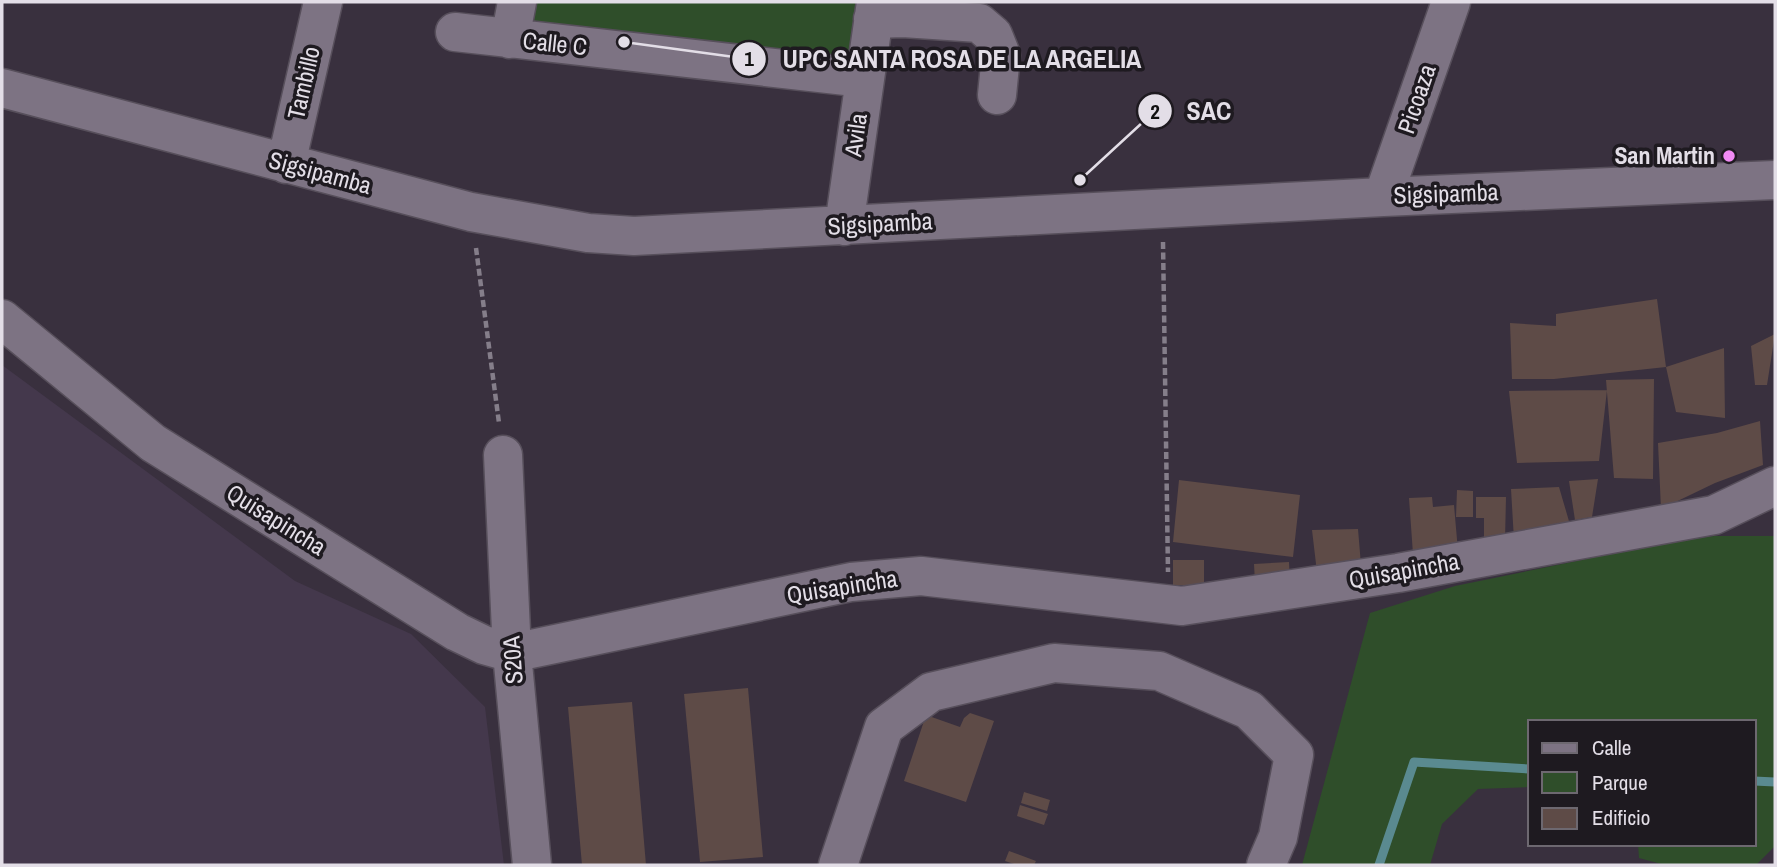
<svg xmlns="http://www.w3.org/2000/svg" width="1777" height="867" font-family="'Archivo Narrow',sans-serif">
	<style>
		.built { fill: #44384c }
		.green { fill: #2f4e2a }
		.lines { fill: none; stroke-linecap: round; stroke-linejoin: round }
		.stream { stroke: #5a8a90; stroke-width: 9 }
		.building { fill: #5e4b47 }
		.minor-casing { stroke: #574f5b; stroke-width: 41 }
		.path { stroke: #857e8a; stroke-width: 4.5; stroke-dasharray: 7 3.5; stroke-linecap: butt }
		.minor { stroke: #7d7383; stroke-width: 38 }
		.poi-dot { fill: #f18af4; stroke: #1e1a20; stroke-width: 2.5 }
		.labels { text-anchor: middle; stroke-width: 7; stroke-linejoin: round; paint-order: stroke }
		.street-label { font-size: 24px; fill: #e3dee7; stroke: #1e1a20 }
		.poi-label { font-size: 24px; font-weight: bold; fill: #e3dee7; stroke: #1e1a20; text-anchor: end }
		.leader { fill: none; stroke: #e3dee7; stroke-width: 2.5 }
		.callout-dot { fill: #e3dee7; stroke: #1e1a20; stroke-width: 2.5 }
		.mark-label { font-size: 21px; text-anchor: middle; font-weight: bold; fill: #111 }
		.callout-label { font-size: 26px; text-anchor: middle; font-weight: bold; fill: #e3dee7; stroke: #1e1a20; stroke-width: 7; stroke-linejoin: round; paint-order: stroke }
	</style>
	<rect width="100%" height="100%" fill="#39303e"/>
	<!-- built -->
	<path class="built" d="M 2,365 L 295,581 L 411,634 L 485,707 L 504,865 L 2,865 Z"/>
	<!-- green -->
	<path class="green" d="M 530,2 L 867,2 L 856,70 L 525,29 Z
		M 1714,536 L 1775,536 L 1775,846 L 1756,865 L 1665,865 L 1639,858 L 1638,844 L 1754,844 L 1754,722 L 1530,722 L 1530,787 L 1478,789 L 1442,824 L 1430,865 L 1302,865 L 1370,613 L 1455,586 L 1660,544 Z"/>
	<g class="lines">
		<!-- stream -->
		<path class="stream" d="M 1754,781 L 1775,782
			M 1379,865 L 1414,762 L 1530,769"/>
	</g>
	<!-- building -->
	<path class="building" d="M 1657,299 L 1666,367 L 1554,379 L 1512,379 L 1510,323 L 1556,326 L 1556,314 Z
		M 1775,334 L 1767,385 L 1755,385 L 1751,346 Z
		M 1724,348 L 1725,418 L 1676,412 L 1666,367 Z
		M 1654,379 L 1653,479 L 1614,478 L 1606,380 Z
		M 1607,390 L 1599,461 L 1517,463 L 1509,391 Z
		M 1760,421 L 1763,465 L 1715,483 L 1661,509 L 1658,443 L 1717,433 Z
		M 1598,479 L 1592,517 L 1575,520 L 1569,481 Z
		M 1179,480 L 1300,495 L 1293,557 L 1173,542 Z
		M 1559,487 L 1571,528 L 1514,540 L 1511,489 Z
		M 1457,490 L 1473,491 L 1473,517 L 1456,517 Z
		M 1432,497 L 1433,507 L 1454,505 L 1458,551 L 1413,554 L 1409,498 Z
		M 1476,497 L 1506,497 L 1505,540 L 1484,540 L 1484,518 L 1476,518 Z
		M 1358,529 L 1362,577 L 1318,581 L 1312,530 Z
		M 1173,560 L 1204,560 L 1204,585 L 1173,585 Z
		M 1289,562 L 1290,583 L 1255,583 L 1254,564 Z
		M 748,688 L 763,857 L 700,862 L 684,694 Z
		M 632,702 L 646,865 L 582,865 L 568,707 Z
		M 970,713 L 994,721 L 966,802 L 904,781 L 926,715 L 960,727 L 964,718 Z
		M 1024,792 L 1050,800 L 1047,811 L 1021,803 Z
		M 1020,805 L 1048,814 L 1044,825 L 1017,816 Z
		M 1009,851 L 1036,861 L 1034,865 L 1017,865 L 1005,861 Z"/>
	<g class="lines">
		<!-- minor casing -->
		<g class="minor-casing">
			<path id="minor" d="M 873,19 L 903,18 L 979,23 L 993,35 L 1001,55 L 997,95
				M 455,32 L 864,78
				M 510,39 L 517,2
				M 2,88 L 471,212 L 588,233 L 634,236 L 1383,197 L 1775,180
				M 286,164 L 323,2
				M 1383,197 L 1451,2
				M 844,226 L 876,2
				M 2,319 L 153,443 L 457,632 L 484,645 L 512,653 L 851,582 L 921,576 L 1182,606 L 1398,573 L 1714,515 L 1775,486
				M 503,455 L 512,653 L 532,865
				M 838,865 L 884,727 L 931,692 L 1054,663 L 1159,671 L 1249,710 L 1294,755 L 1278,837 L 1266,865"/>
		</g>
		<!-- path -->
		<path class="path" d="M 1163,242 L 1168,572
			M 476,248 L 499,423"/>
		<!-- minor -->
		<use href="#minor" class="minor"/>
	</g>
	<!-- markers -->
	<circle class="poi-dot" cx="1729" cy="156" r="7"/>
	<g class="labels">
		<!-- street labels -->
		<g class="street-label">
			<text transform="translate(555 44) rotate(6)" y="8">Calle C</text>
			<text transform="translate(304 83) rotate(-77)" y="8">Tambillo</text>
			<text transform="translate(1417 99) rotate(-71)" y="8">Picoaza</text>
			<text transform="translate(856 135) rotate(-82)" y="8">Avila</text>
			<text transform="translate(320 173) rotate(15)" y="8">Sigsipamba</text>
			<text transform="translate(1446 194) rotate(-2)" y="8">Sigsipamba</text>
			<text transform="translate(880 224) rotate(-3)" y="8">Sigsipamba</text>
			<text transform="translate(276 520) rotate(32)" y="8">Quisapincha</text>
			<text transform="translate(1404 571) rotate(-10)" y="8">Quisapincha</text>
			<text transform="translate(842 587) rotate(-9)" y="8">Quisapincha</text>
			<text transform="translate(513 660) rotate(-94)" y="8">S20A</text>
		</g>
		<!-- poi labels -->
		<g class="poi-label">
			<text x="1715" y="164">San Martin</text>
		</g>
	</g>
	<!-- callouts -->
	<path class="leader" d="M624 42L749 59M1080 180L1155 111"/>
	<g class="callout-dot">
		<circle cx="624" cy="42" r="7"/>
		<circle cx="1080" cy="180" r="7"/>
		<circle cx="749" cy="59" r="18"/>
		<circle cx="1155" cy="111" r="18"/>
	</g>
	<g class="mark-label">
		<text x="749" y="66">1</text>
		<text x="1155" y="119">2</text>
	</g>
	<g class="callout-label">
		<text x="962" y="68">UPC SANTA ROSA DE LA ARGELIA</text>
		<text x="1209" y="120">SAC</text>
	</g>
	<!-- border -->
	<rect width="1777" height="867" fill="none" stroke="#e3dee7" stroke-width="7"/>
	<!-- legend -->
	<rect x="1528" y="720" width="228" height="126" fill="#1e1a20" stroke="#6d6870" stroke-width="2"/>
	<rect x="1542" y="743" width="35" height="10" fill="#7d7383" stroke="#6d6870" stroke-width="2"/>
	<text x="1592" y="755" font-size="21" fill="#e3dee7">Calle</text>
	<rect x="1542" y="772" width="35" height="21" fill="#2f4e2a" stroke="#6d6870" stroke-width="2"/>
	<text x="1592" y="790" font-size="21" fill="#e3dee7">Parque</text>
	<rect x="1542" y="808" width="35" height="21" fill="#5e4b47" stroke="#6d6870" stroke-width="2"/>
	<text x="1592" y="825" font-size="21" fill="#e3dee7">Edificio</text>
</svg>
